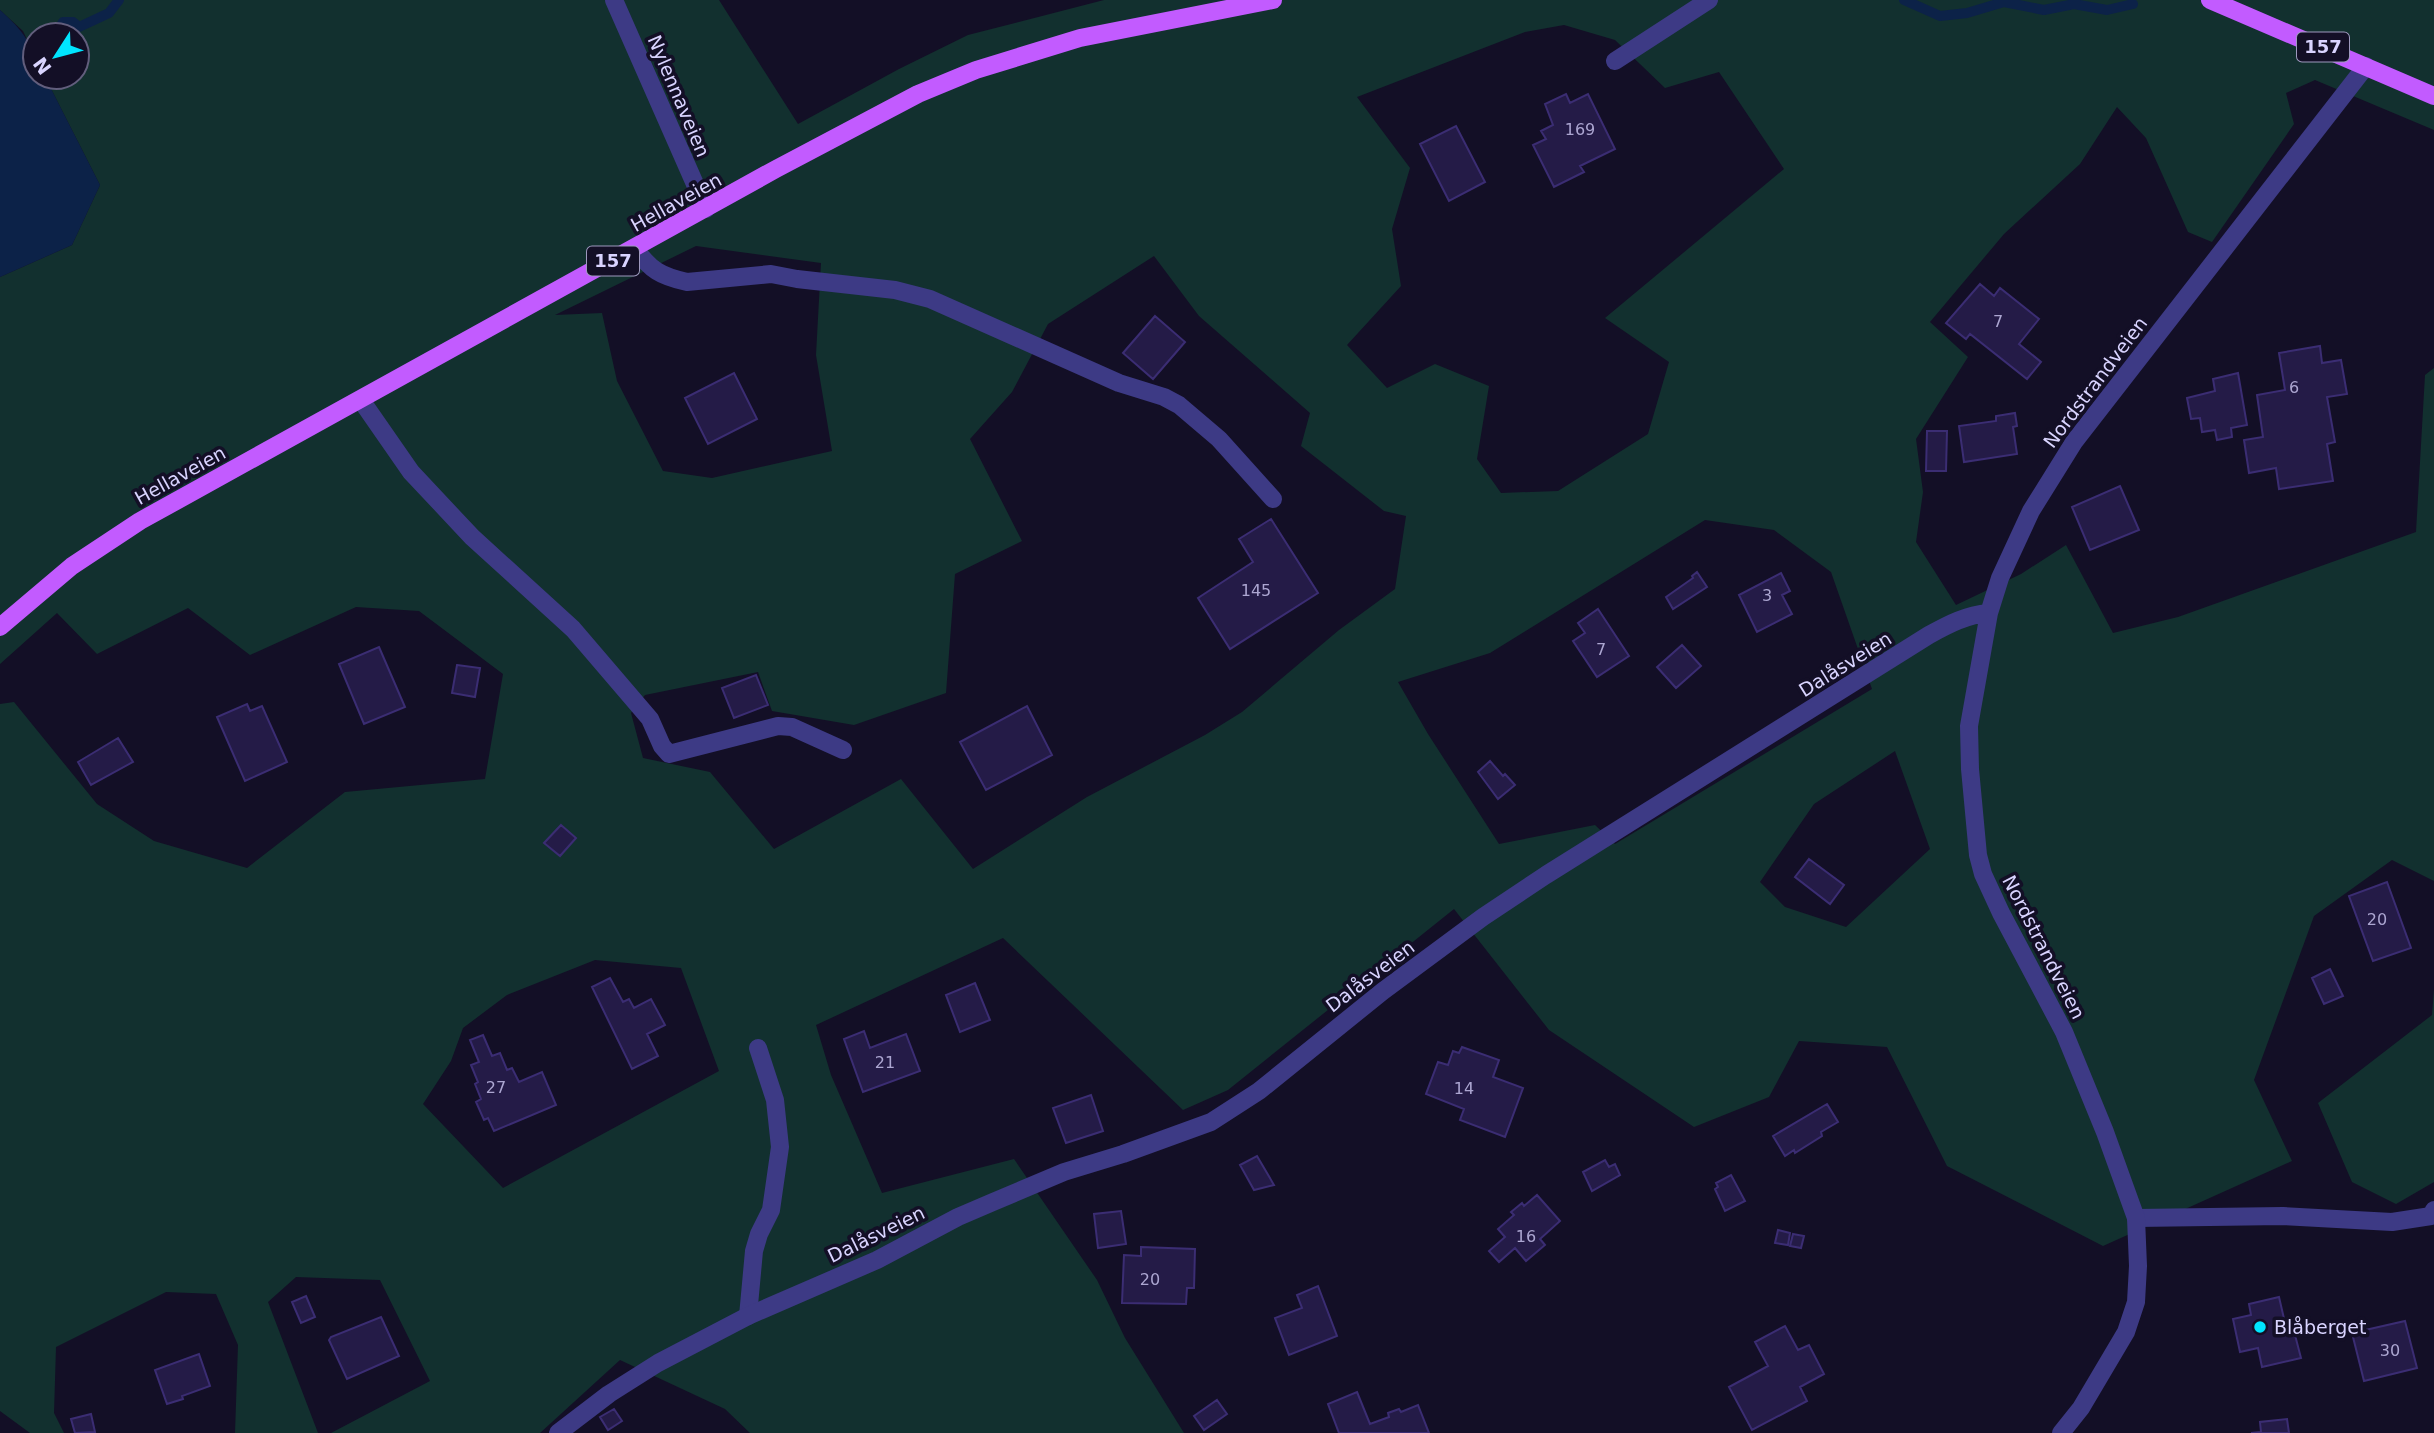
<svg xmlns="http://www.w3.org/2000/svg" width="2434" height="1433" font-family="'DejaVu Sans',sans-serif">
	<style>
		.green { fill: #12302f; fill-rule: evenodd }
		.water { fill: #0c2248 }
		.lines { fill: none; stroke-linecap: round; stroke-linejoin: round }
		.stream { stroke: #0c2248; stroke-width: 10 }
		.building { fill: #241b47; stroke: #3b2d73; stroke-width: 2 }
		.lane { stroke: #3d3a85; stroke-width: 18 }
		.street { stroke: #3d3a85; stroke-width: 18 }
		.primary { stroke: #c25bff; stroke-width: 18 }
		.poi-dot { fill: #00e5ff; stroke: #130f26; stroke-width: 2.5 }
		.labels { text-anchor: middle; stroke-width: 7; stroke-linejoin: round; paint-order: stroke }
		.number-label { font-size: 16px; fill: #aca6d1 }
		.shield { fill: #130f26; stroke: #9e99be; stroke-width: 2 }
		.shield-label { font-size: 18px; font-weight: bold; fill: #d9d4ff }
		.street-label { font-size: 19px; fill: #d9d4ff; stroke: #130f26 }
		.poi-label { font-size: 19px; fill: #d9d4ff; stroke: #130f26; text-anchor: start }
	</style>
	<rect width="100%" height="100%" fill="#130f26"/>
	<!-- green -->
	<path class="green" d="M 0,0 L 719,0 L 798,124 L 899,69 L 968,35 L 1104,0 L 2434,0 L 2434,130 L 2315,80 L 2286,93 L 2294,124 L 2212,242 L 2188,232 L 2146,138 L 2117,107 L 2080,164 L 2004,234 L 1930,322 L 1968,357 L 1916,439 L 1923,492 L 1916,542 L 1956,605 L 2021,574 L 2066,545 L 2113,633 L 2178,617 L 2416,532 L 2425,375 L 2434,368 L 2434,881 L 2392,860 L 2314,916 L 2254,1080 L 2292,1161 L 2103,1246 L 1947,1166 L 1887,1047 L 1799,1041 L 1769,1097 L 1694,1127 L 1549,1030 L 1454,909 L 1228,1090 L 1183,1110 L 1003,938 L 816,1025 L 831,1075 L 882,1193 L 1014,1159 L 1097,1280 L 1125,1338 L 1184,1433 L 750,1433 L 725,1409 L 620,1360 L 540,1433 L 331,1433 L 430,1381 L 380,1280 L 296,1277 L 268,1302 L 318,1433 L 235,1433 L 238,1345 L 216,1294 L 166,1292 L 56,1347 L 54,1413 L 64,1433 L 30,1433 L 0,1411 L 0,704 L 14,702 L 97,804 L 154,841 L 247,868 L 345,792 L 485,779 L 503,674 L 419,611 L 356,607 L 250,655 L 188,608 L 97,654 L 57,613 L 0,664 L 0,277 L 72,245 L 100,185 L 45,77 L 77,77 L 77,35 L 35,35 L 35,56 L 23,31 L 0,10 ZM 1564,25 L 1615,40 L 1665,88 L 1719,72 L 1784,169 L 1605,318 L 1669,362 L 1648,434 L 1558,491 L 1501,493 L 1477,459 L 1489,386 L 1435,364 L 1387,388 L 1347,345 L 1401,286 L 1392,229 L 1410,168 L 1357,97 L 1525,32 ZM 696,246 L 821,263 L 816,355 L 832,451 L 712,478 L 663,471 L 617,381 L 602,313 L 555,315 ZM 1154,256 L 1199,316 L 1310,413 L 1301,446 L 1384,511 L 1406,516 L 1395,589 L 1339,630 L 1242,712 L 1205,735 L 1087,797 L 973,869 L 901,779 L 774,849 L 710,772 L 643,758 L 631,713 L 645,695 L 758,672 L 772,711 L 854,725 L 946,693 L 955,574 L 1022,541 L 970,439 L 1012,392 L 1048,324 ZM 1705,520 L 1774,530 L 1831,572 L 1872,689 L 1615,844 L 1595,825 L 1499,844 L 1428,734 L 1398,682 L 1490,653 ZM 1895,751 L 1930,849 L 1846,927 L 1785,907 L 1760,882 L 1814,804 ZM 595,960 L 681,968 L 719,1071 L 503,1188 L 423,1104 L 451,1061 L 463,1028 L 507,995 Z
		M 2434,989 L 2434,1182 L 2396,1204 L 2352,1182 L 2318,1103 L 2432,1015 Z"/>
	<!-- water -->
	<path class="water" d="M 0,10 C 24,32 35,44 35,77 L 45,77 L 100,185 L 72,245 L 0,277 Z"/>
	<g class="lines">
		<!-- stream -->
		<path class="stream" d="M 1904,0 L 1940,16 L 1967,13 L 2004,2 L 2044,10 L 2074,4 L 2107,10 L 2133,4
			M 55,35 L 63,22 L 73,22 L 79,27 L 109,13 L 119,0"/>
	</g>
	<!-- building -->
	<path class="building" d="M 1566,94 L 1570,103 L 1588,94 L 1615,149 L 1580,166 L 1584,172 L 1554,187 L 1533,145 L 1546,139 L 1541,131 L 1553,125 L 1545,104 Z
		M 1456,126 L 1485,182 L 1449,201 L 1420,144 Z
		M 1980,284 L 1994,296 L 2000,288 L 2039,319 L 2019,344 L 2041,362 L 2027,379 L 1970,334 L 1966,339 L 1946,323 Z
		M 1155,316 L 1185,342 L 1153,379 L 1123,353 Z
		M 2320,346 L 2322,363 L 2341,360 L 2347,394 L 2327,397 L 2335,442 L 2327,444 L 2333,481 L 2279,489 L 2276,468 L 2249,473 L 2244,440 L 2263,437 L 2257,395 L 2285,390 L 2279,353 Z
		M 734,373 L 757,419 L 708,444 L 685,398 Z
		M 2238,373 L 2247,425 L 2231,428 L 2232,437 L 2217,440 L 2215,430 L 2202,432 L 2200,418 L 2191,419 L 2187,398 L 2215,391 L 2213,379 Z
		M 2015,413 L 2017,426 L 2013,427 L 2017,454 L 1964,462 L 1959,426 L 1996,421 L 1996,416 Z
		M 1927,431 L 1947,431 L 1946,471 L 1926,471 Z
		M 2120,486 L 2139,530 L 2090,550 L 2072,507 Z
		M 1271,519 L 1318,593 L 1230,649 L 1198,598 L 1253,562 L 1239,539 Z
		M 1697,572 L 1707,587 L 1673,609 L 1666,597 L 1693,578 L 1692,576 Z
		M 1781,573 L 1790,591 L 1782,595 L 1792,614 L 1757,632 L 1739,595 Z
		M 1598,609 L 1629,656 L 1597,677 L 1573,641 L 1585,633 L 1578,623 Z
		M 1682,645 L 1701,666 L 1676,688 L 1657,667 Z
		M 379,647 L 405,707 L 364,724 L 339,664 Z
		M 457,665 L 480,668 L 475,697 L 452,693 Z
		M 756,675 L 768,705 L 734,718 L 722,688 Z
		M 247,704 L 250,711 L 262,706 L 287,762 L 245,781 L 217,717 Z
		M 1027,706 L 1052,755 L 986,790 L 960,742 Z
		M 118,738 L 133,762 L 91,785 L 78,762 Z
		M 1490,761 L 1503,776 L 1505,774 L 1515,785 L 1498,799 L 1478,772 Z
		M 561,825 L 576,838 L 560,856 L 544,843 Z
		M 1809,859 L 1844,885 L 1830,904 L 1795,877 Z
		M 2387,882 L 2411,948 L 2373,961 L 2349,896 Z
		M 2330,969 L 2343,996 L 2324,1004 L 2312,978 Z
		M 610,978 L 623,1002 L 629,999 L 634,1008 L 651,999 L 665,1025 L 647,1034 L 658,1056 L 632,1069 L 592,987 Z
		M 975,983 L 990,1020 L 960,1032 L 946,995 Z
		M 864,1031 L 870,1048 L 906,1034 L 920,1071 L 863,1092 L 844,1039 Z
		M 483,1035 L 492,1056 L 500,1053 L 507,1070 L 512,1068 L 519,1082 L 542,1072 L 556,1105 L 494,1131 L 488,1118 L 484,1120 L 476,1102 L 481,1099 L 475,1084 L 478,1082 L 471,1065 L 479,1062 L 470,1040 Z
		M 1462,1047 L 1499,1060 L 1493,1077 L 1523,1088 L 1505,1137 L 1460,1120 L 1464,1109 L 1426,1094 L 1438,1062 L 1448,1065 L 1453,1051 L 1459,1053 Z
		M 1091,1095 L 1103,1131 L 1066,1143 L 1053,1108 Z
		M 1827,1104 L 1838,1122 L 1821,1132 L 1822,1136 L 1795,1153 L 1794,1150 L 1785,1156 L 1773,1136 Z
		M 1257,1156 L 1274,1185 L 1254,1190 L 1240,1165 Z
		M 1605,1160 L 1609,1167 L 1615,1164 L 1620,1175 L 1592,1191 L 1583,1172 Z
		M 1731,1175 L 1745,1201 L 1725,1211 L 1715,1189 L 1718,1187 L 1716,1183 Z
		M 1537,1195 L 1560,1221 L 1540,1239 L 1545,1245 L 1526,1261 L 1515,1248 L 1499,1262 L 1489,1251 L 1505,1237 L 1498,1229 L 1514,1215 L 1511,1212 L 1522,1203 L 1524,1206 Z
		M 1121,1211 L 1126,1244 L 1098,1248 L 1094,1214 Z
		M 1778,1230 L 1790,1233 L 1788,1245 L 1775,1243 Z
		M 1793,1234 L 1804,1236 L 1801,1248 L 1790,1246 Z
		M 1141,1247 L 1195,1249 L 1194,1288 L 1187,1288 L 1186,1304 L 1122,1303 L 1124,1255 L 1141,1256 Z
		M 1318,1286 L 1337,1336 L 1289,1355 L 1275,1318 L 1302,1308 L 1297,1295 Z
		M 306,1296 L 315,1317 L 301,1323 L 292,1302 Z
		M 2279,1297 L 2288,1336 L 2295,1335 L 2301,1358 L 2262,1367 L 2258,1348 L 2240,1352 L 2233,1319 L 2251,1315 L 2249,1304 Z
		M 381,1317 L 399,1356 L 347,1379 L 329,1340 L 331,1337 Z
		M 2405,1321 L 2417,1368 L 2364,1381 L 2352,1333 Z
		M 1785,1326 L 1798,1350 L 1809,1345 L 1824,1374 L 1800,1387 L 1807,1401 L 1752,1430 L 1729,1387 L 1768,1366 L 1755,1342 Z
		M 199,1354 L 210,1386 L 182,1396 L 183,1399 L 167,1404 L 155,1370 Z
		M 1357,1392 L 1370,1424 L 1389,1417 L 1388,1413 L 1399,1409 L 1401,1412 L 1418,1405 L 1429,1433 L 1339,1433 L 1328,1404 Z
		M 1217,1400 L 1227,1414 L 1204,1430 L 1194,1416 Z
		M 614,1409 L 622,1421 L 608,1430 L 600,1417 Z
		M 91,1414 L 95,1432 L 75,1433 L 71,1419 Z
		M 2287,1419 L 2289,1433 L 2251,1433 L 2261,1432 L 2260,1422 Z"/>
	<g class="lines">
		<!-- lane -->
		<path class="lane" d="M 1615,61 L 1709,0
			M 635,249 C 651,270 660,276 687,282 L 771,274 L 797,279 L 895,290 L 930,299 L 1119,383 L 1164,397 L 1179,405 L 1219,439 L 1273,499
			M 361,400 L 411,472 L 472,537 L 573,629 L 650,719 L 662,746 L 669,754 L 778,726 L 792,727 L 843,750
			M 2136,1218 L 2283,1216 L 2392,1222 L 2431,1216 L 2434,1210
			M 748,1316 L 754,1251 L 759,1234 L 771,1210 L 780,1147 L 775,1100 L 758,1048"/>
		<!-- street -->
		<path class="street" d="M 614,0 L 706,209
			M 558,1433 L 609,1394 L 658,1363 L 748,1316 L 877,1260 L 958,1217 L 993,1202 L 1064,1172 L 1123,1154 L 1211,1122 L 1259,1091 L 1383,991 L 1483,917 L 1546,875 L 1929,635 C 1949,624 1966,615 1989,613
			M 2061,1433 L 2081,1408 L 2126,1332 L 2136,1302 L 2138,1266 L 2136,1218 L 2105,1132 L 2064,1032 L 2001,913 L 1983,874 L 1978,855 L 1970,769 L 1969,726 L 1989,613 L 2000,578 L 2031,511 L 2074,442 L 2366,66"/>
		<!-- primary -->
		<path class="primary" d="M 2210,0 L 2434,96
			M 0,627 L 72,566 L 140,521 L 776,169 L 918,94 L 976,70 L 1080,38 L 1273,0"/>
	</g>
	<!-- markers -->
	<circle class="poi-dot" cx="2260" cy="1327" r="7"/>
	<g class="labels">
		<!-- number labels -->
		<g class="number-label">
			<text x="1580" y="135">169</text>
			<text x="1998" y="327">7</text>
			<text x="2294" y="393">6</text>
			<text x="1256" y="596">145</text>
			<text x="1767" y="601">3</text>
			<text x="1601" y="655">7</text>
			<text x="2377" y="925">20</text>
			<text x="885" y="1068">21</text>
			<text x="496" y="1093">27</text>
			<text x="1464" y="1094">14</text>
			<text x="1526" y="1242">16</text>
			<text x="1150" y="1285">20</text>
			<text x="2390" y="1356">30</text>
		</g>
		<!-- shield labels -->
		<g class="shield">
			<rect x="2297" y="32.5" width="52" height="29" rx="5"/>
			<rect x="587" y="246.5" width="52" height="29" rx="5"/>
		</g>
		<g class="shield-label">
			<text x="2323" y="53">157</text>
			<text x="613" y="267">157</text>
		</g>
		<!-- street labels -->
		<g class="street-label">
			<text transform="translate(679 96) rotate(67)" y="7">Nylennaveien</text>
			<text transform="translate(676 202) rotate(-29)" y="7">Hellaveien</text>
			<text transform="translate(2095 382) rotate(-53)" y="7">Nordstrandveien</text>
			<text transform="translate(180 475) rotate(-29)" y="7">Hellaveien</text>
			<text transform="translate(1845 664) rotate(-32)" y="7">Dalåsveien</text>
			<text transform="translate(2044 947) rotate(63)" y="7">Nordstrandveien</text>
			<text transform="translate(1370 976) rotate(-37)" y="7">Dalåsveien</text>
			<text transform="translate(876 1234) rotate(-26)" y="7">Dalåsveien</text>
		</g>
		<!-- poi labels -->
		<g class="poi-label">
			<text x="2274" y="1334">Blåberget</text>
		</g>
	</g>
	<!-- north arrow -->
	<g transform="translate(56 56) rotate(234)"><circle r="33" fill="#130f26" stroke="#625e7d" stroke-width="2"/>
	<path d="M0-5L12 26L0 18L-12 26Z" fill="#00e5ff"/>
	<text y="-10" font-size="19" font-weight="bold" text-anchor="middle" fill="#d9d4ff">N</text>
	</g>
</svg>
